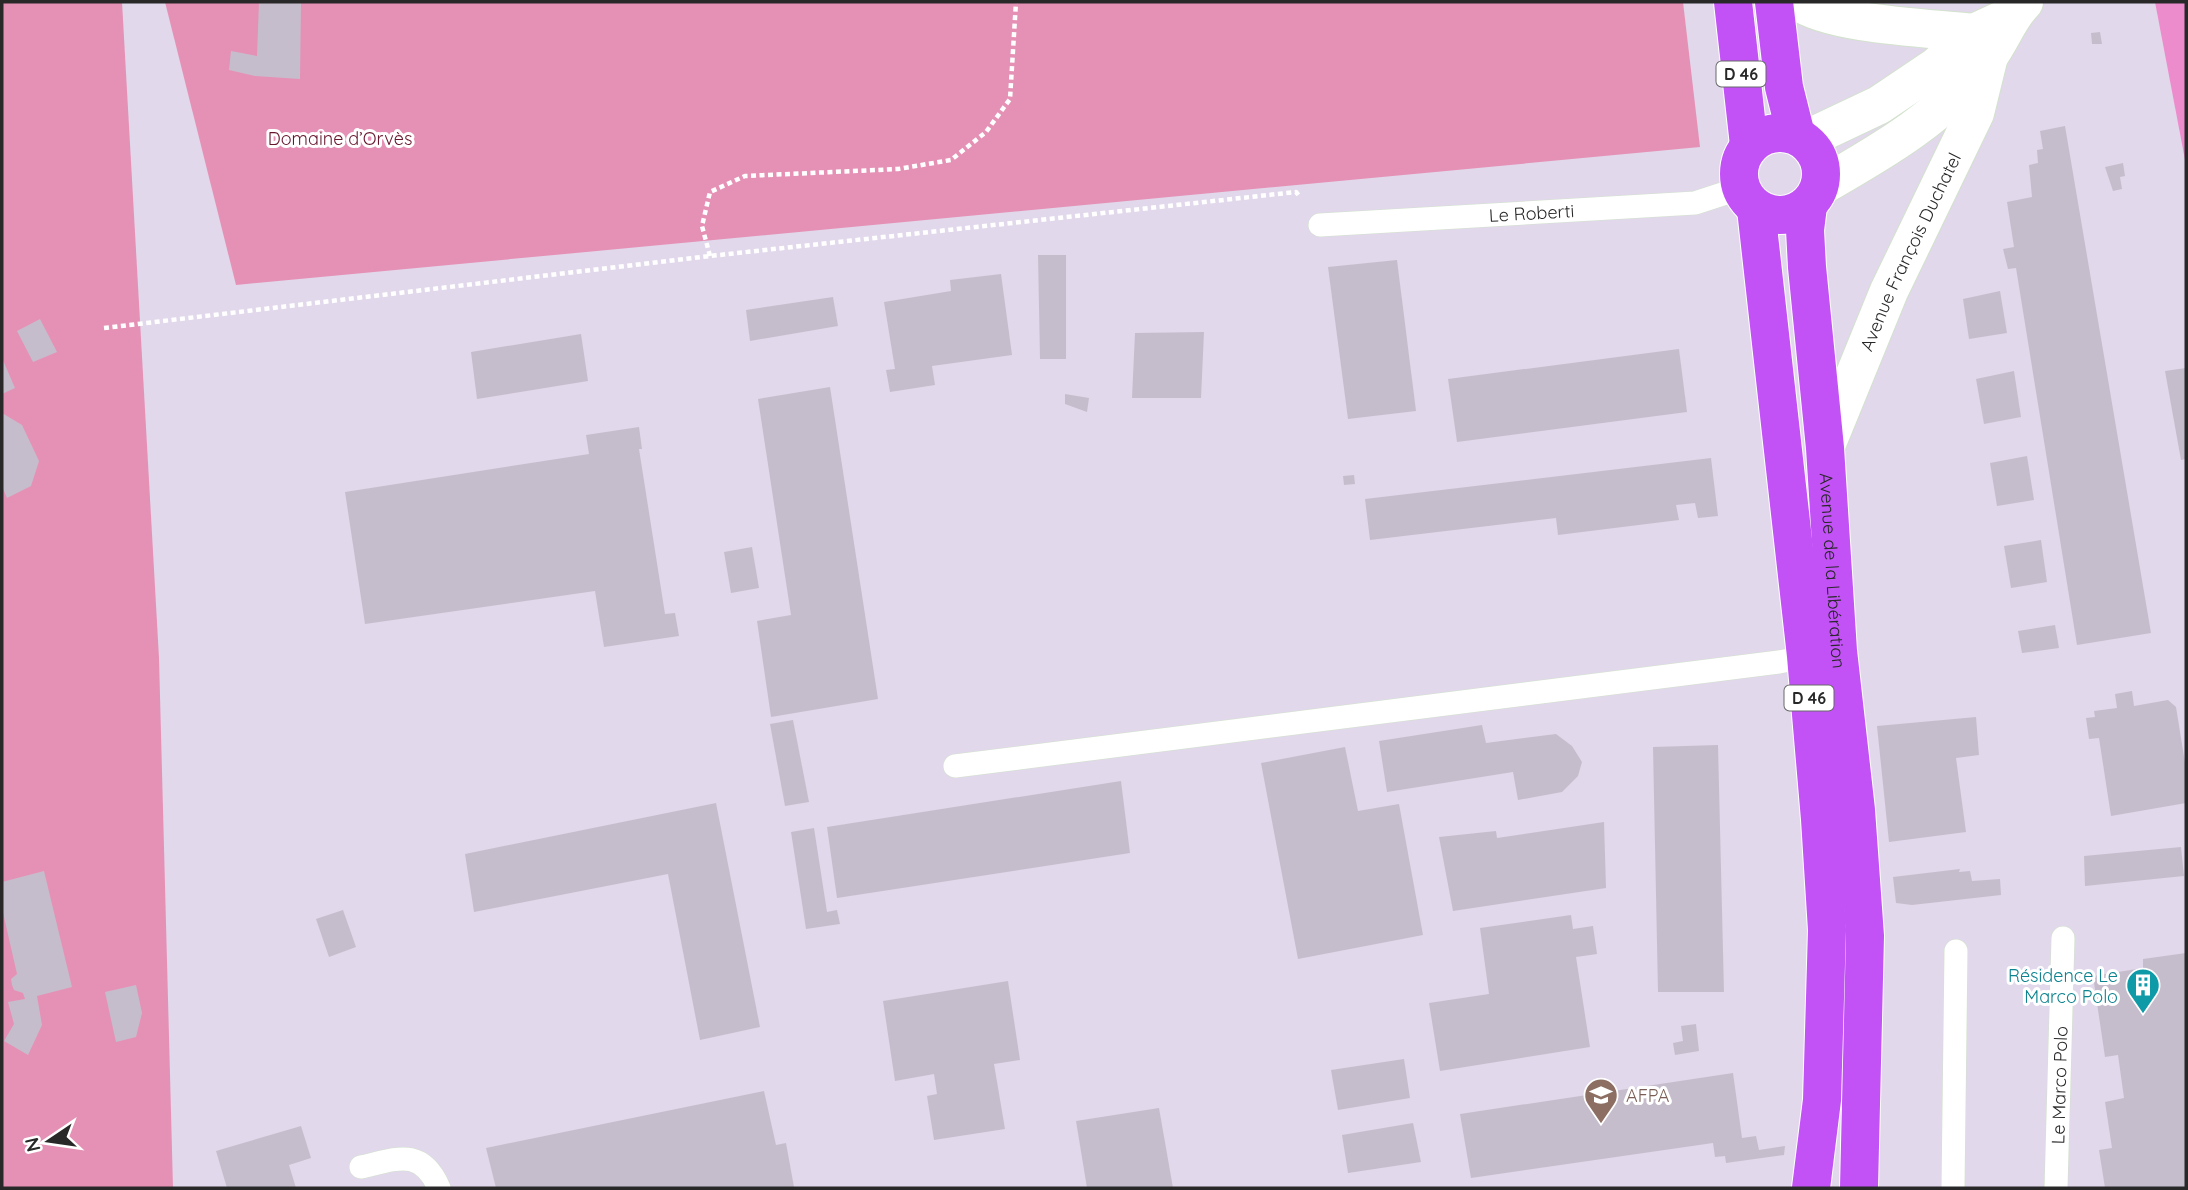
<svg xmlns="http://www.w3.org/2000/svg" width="2188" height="1190" font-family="Quicksand,sans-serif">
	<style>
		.green { fill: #e591b5 }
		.pitch { fill: #ed8ccc }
		.building { fill: #c6bdcc }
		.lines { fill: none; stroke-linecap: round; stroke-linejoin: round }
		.service-casing { stroke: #d3e2cd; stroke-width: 24 }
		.minor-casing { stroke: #d3e2cd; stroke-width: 40 }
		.primary-casing { stroke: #fff; stroke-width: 40 }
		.path { stroke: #fff; stroke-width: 4.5; stroke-dasharray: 5 3.5; stroke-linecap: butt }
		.service { stroke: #fff; stroke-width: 23 }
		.minor { stroke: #fff; stroke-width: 38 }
		.primary { stroke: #c252f6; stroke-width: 38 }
		.labels { text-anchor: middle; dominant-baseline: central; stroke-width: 6; stroke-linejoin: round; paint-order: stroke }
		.shield { fill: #fff; stroke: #686868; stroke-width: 2 }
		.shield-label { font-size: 16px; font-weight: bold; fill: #282828 }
		.park-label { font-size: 18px; fill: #66162d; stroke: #fff }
		.street-label { font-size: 18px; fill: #282828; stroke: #fff }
		.culture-label { font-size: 18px; fill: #0d838f; stroke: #fff; text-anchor: end }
		.education-label { font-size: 18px; fill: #785e54; stroke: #fff; text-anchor: start }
	</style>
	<rect width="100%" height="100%" fill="#e1d8eb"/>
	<g class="green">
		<polygon points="2,2 122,2 159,658 173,1188 2,1188"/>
		<polygon points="165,2 1683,2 1700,147 236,285"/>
	</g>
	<polygon class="pitch" points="2155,2 2186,2 2186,165"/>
	<g class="building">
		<polygon points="259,2 301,2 300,79 255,76 229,70 231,51 257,56"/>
		<polygon points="2100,32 2102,44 2092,44 2091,33"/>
		<polygon points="2065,126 2151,633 2077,645 2016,268 2008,269 2003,249 2014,247 2007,202 2032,197 2029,165 2038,163 2037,150 2043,149 2040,131"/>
		<polygon points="2123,163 2125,176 2120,177 2122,189 2113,191 2105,167"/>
		<polygon points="1038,255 1066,255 1066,359 1040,359"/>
		<polygon points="1397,260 1416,411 1348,419 1328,267"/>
		<polygon points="1001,274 1012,355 932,366 935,385 890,392 886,370 895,369 884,302 951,291 950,280"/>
		<polygon points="2000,291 2007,333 1969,339 1963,299"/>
		<polygon points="833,297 838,326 750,341 746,310"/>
		<polygon points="40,319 57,352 33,362 17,331"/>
		<polygon points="1204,332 1201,398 1132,398 1135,333"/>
		<polygon points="581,334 588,381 477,399 471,352"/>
		<polygon points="1679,349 1687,412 1457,442 1448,379"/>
		<polygon points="2,358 15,388 2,394"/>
		<polygon points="2186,368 2186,459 2181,460 2165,371"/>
		<polygon points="2014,371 2021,417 1984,424 1976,379"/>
		<polygon points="830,387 878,699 771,717 757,621 791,615 758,399"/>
		<polygon points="1065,394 1089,398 1087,412 1065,404"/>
		<polygon points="2,413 22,425 39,461 31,486 7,498 2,486"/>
		<polygon points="639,427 642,449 639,449 665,614 675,613 679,636 604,647 595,591 365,624 345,492 589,454 586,435"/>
		<polygon points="2027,456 2034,500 1997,506 1990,463"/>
		<polygon points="1711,458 1718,516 1698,518 1695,503 1676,505 1679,520 1558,535 1556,518 1370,540 1365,499"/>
		<polygon points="1354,475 1355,484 1344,485 1343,476"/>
		<polygon points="2041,540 2047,582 2011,588 2004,546"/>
		<polygon points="752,547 759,588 731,593 724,552"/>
		<polygon points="2055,625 2059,648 2022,653 2018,631"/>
		<polygon points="2132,691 2134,706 2168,700 2176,707 2186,769 2186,803 2111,816 2099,738 2089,739 2086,718 2095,717 2094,711 2117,708 2115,694"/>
		<polygon points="1976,717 1979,755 1956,758 1966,832 1889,842 1877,726"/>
		<polygon points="793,720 809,802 785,806 770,724"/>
		<polygon points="1482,725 1486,743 1556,734 1572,746 1582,762 1578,776 1562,792 1518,800 1513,772 1387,792 1379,741"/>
		<polygon points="1718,745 1724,992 1658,992 1653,747"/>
		<polygon points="1345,747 1358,811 1399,804 1423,935 1298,959 1261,763"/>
		<polygon points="1121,781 1130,853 837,898 827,827"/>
		<polygon points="716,803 760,1027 700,1040 668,874 474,912 465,854"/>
		<polygon points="1604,822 1606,888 1453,911 1439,837 1496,831 1497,838"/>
		<polygon points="814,828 827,912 837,910 840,924 806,929 791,832"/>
		<polygon points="2181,847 2184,876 2085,886 2084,856"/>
		<polygon points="1960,869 1959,872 1970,871 1972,881 2000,879 2001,895 1912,905 1896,903 1893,877"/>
		<polygon points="44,871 72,987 37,996 42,1025 28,1055 4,1041 14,1024 8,1002 25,999 23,993 14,990 12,985 11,979 17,974 2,908 2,882"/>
		<polygon points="343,910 356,947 329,957 316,919"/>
		<polygon points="1571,915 1573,929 1593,926 1597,954 1576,957 1590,1047 1440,1071 1429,1003 1489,994 1480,928"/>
		<polygon points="2186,953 2186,1188 2105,1188 2099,1150 2112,1148 2105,1102 2124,1098 2118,1055 2105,1057 2093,976 2143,968 2143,959"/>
		<polygon points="1008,981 1020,1060 994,1064 1005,1129 934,1140 927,1096 937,1094 934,1074 895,1081 883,1001"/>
		<polygon points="136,985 142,1013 136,1037 116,1042 105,992"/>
		<polygon points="1696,1024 1699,1051 1675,1055 1673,1043 1683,1041 1681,1026"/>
		<polygon points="1404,1059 1410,1098 1338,1110 1331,1070"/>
		<polygon points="1733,1073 1742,1138 1756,1136 1759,1150 1785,1146 1784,1155 1726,1163 1725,1156 1715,1157 1713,1143 1471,1178 1460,1114"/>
		<polygon points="764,1091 776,1145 786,1143 794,1187 496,1188 486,1148"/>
		<polygon points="1159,1108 1173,1188 1087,1188 1076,1121"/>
		<polygon points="1413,1123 1421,1162 1348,1173 1342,1135"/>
		<polygon points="301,1126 311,1158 289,1165 296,1188 227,1188 216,1151"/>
	</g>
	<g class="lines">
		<g class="service-casing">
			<g id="service">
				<path id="s1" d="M1320,225L1695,203L1741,188"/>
				<polyline points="955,766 1779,662 1816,655"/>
				<path d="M361,1167C397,1159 421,1147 439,1188"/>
				<polyline points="1953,1188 1956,951"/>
				<path id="s2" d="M2056,1188L2063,938"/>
			</g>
		</g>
		<g class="minor-casing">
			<g id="minor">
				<path d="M1799,2C1832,25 1931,28 1974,33"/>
				<polyline points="1805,140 1879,105 1937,66 1974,33 2013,15"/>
				<path d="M1820,187C1883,151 1946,115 1989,56C2002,38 2009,17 2024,2"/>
				<path id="s3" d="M1825,448L1889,291L1975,113L1989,56"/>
			</g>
		</g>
		<g class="primary-casing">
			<g id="primary">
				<polyline points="1733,2 1749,145"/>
				<polyline points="1774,2 1784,87 1796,135"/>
				<circle cx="1780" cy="174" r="41"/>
				<path id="s4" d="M1808,206L1805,230L1807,267L1825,448L1838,651L1856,810L1865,936L1859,1188"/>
				<polyline points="1756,209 1806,656 1820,819 1827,930 1822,1100 1811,1188"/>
			</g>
		</g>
		<g class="path">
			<polyline points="710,256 702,226 710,192 745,176 898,169 951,160 986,132 1010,99 1016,2"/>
			<polyline points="104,328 710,256 1296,192 1300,197"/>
		</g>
		<use href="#service" class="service"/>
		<use href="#minor" class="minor"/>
		<use href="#primary" class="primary"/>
	</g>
	<defs>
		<g id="building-pin" transform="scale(1.75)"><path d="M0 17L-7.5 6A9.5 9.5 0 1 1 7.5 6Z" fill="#0f9aa8" stroke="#fff"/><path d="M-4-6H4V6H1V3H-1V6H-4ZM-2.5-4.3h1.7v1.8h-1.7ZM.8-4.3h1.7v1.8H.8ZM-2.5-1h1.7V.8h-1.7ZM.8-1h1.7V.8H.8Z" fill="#fff"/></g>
		<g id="university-pin" transform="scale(1.75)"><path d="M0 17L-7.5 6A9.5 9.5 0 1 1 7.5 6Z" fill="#8d6e63" stroke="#fff"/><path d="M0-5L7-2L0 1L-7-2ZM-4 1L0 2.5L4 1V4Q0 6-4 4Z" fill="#fff"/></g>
	</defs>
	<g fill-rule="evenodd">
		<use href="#building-pin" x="2143" y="985"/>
		<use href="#university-pin" x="1601" y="1095"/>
	</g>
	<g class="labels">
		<g class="shield">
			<rect x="1716.5" y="61.5" width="49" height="25" rx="5"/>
			<rect x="1784.5" y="685.5" width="49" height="25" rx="5"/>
		</g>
		<g class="shield-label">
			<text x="1741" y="74">D 46</text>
			<text x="1809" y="698">D 46</text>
		</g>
		<g class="park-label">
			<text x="340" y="138">Domaine d’Orvès</text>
		</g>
		<g class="street-label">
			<text stroke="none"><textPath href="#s1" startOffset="212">Le Roberti</textPath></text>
			<text stroke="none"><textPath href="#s3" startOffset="214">Avenue François Duchatel</textPath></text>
			<text stroke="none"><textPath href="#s4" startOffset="366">Avenue de la Libération</textPath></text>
			<text stroke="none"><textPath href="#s2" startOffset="103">Le Marco Polo</textPath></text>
		</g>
		<g class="culture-label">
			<text x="2118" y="975">Résidence Le<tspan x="2118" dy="21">Marco Polo</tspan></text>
		</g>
		<g class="education-label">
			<text x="1626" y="1095">AFPA</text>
		</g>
	</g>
	<rect width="2188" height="1190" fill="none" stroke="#282828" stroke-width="7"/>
	<g transform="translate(49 1141) rotate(257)" stroke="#ffffff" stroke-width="5" paint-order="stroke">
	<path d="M0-5L12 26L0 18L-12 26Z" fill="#282828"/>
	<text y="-10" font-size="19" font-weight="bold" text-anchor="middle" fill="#282828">N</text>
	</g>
</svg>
